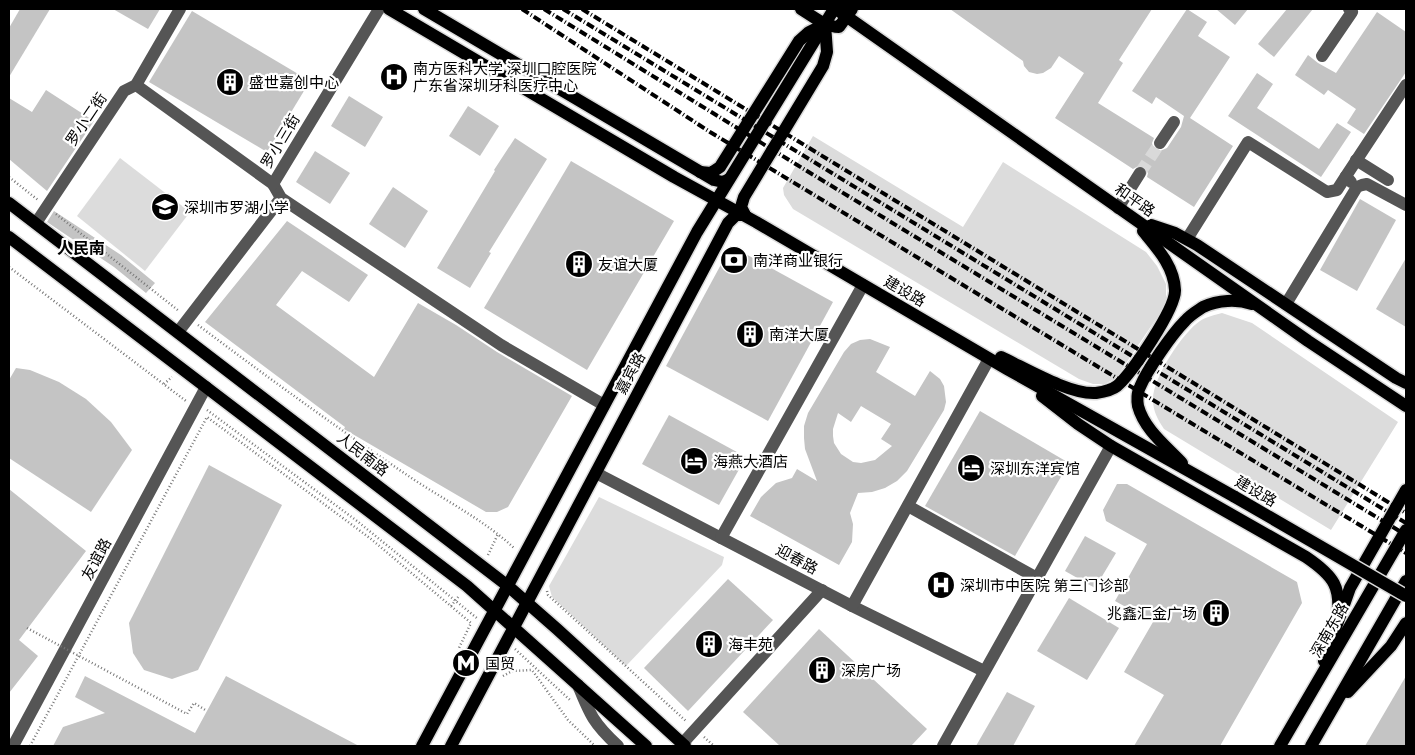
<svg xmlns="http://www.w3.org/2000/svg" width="1415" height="755" font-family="'IBM Plex Sans','Noto Sans SC',sans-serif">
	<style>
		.green { fill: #dcdcdc }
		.building { fill: #c4c4c4; fill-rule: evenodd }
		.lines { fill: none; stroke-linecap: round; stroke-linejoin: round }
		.minor-tunnel { stroke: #d9d9d9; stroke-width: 12; stroke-dasharray: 12 6; stroke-linecap: butt }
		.major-casing { stroke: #dbdbdb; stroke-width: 15 }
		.path { stroke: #777; stroke-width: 2.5; stroke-dasharray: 1 2.5; stroke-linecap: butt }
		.minor { stroke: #555; stroke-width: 12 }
		.major { stroke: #000; stroke-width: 12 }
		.rail { stroke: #000; stroke-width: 4; stroke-dasharray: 8 2.5 1 2.5; stroke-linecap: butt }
		.major-bridge-casing { stroke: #dbdbdb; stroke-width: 15; stroke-linecap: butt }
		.path-bridge { stroke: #777; stroke-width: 2.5; stroke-dasharray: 1 2.5; stroke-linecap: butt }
		.major-bridge { stroke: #000; stroke-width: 12 }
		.labels { text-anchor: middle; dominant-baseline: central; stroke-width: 4.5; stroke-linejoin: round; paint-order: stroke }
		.poi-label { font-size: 15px; fill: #000; stroke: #fff; text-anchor: start }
		.street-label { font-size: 15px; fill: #000; stroke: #fff }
		.neighbourhood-label { font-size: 16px; font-weight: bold; fill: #000; stroke: #fff }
	</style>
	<rect width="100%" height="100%" fill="#fff"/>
	<g class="green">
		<polygon points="813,136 963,227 1003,162 1146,252 1157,266 1166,284 1166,300 1158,316 1116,378 1105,384 1093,384 1079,379 793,209 784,195 783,188"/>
		<polygon points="120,158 190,212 145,271 77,216"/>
		<path d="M1222,313L1252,323L1398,422L1331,530L1164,429C1158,420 1153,411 1153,400C1152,379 1183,332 1200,321C1206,317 1215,315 1222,313Z"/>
		<polygon points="599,497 724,557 722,565 626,666 552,597 549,586"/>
	</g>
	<g class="building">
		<polygon points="20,9 50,9 9,77 9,28"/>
		<polygon points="113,9 160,9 148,29"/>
		<polygon points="950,9 1152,9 1119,60 1123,63 1098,103 1154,138 1152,143 1153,147 1160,151 1167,148 1181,127 1184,116 1156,97 1152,104 1132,91 1187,9 1207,22 1198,36 1230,57 1190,118 1233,146 1194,207 1147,177 1148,173 1145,166 1140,165 1133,169 1055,118 1084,73 1059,56 1051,68 1043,73 1037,74 1029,72 1024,66 1023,61"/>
		<polygon points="1216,9 1248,9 1235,25"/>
		<polygon points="1287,9 1313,9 1274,57 1258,44"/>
		<polygon points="192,11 310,81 267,152 149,82"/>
		<polygon points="1377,12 1406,32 1406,72 1364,134 1347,123 1356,109 1328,90 1324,95 1295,75 1308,55 1318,63 1336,73"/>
		<polygon points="1257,73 1273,84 1257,108 1319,149 1337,123 1351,132 1321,177 1228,116"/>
		<polygon points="46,90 94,121 47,191 9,159 9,98 32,112"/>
		<polygon points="349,96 383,117 365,147 331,126"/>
		<polygon points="468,106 499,126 480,156 449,136"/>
		<polygon points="515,138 547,159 489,252 491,253 470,288 437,268 495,171 494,170"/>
		<polygon points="315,151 350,173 330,204 296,182"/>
		<polygon points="571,161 674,221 587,370 484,308"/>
		<polygon points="393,187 428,211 405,248 369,224"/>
		<polygon points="1360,199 1396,220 1357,291 1320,270"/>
		<polygon points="54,211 121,255 155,283 146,293 114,267 47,222"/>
		<polygon points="287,221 368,275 349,302 302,271 276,305 374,377 418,303 456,325 497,352 572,396 508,507 497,512 486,512 344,429 345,427 205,322"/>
		<polygon points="731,246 833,302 768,421 666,366"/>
		<polygon points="1406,258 1406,327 1376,309"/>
		<path d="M870,339L890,347L876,372L915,396L930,371L940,379L944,386L946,402L944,410L907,471L897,481L885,488L872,492L858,493L850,513L853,524L852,542L839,565L750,516L761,497L776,483L792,478L797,469L817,481L805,449L804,438V426L808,413L844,352L851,344L860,340ZM861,406L891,424L881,439L892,446L875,460L861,463L853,462L841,454L834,443L833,436V429L838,413L851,422Z"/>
		<polygon points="16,368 30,370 59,382 86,399 111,422 132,450 91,512 9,458 9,380"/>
		<polygon points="980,411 1069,463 1015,556 925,506"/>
		<polygon points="669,415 746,457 719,505 642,464"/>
		<polygon points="209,465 282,505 198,670 172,679 144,670 133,653 129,623"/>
		<polygon points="1117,484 1127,484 1297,582 1302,603 1220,746 1134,746 1164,695 1124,672 1153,622 1115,601 1147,544 1106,521 1103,510"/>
		<polygon points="9,489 86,551 19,640 38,656 9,693"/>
		<polygon points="1085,536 1116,553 1095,588 1065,571"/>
		<polygon points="728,579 773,620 688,711 644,668"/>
		<polygon points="1069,598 1119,628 1087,680 1037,651"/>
		<polygon points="819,629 927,729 911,746 780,746 743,712"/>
		<polygon points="85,676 195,733 226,676 359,746 53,746 63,727 105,713 75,697"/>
		<polygon points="1406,676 1406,746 1365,746"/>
		<polygon points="1007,692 1035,706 1013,746 976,746"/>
	</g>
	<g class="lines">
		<polyline class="minor-tunnel" points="1140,173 1160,143"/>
		<g class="major-casing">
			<g id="major">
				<polyline points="389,9 674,177 756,222 1007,369 1235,497"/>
				<polyline points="424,9 714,180 723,182 729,179"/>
				<path d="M801,9C813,16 825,27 839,27L852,9"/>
				<polyline points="836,9 1308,341 1406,406"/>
				<polyline points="700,172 711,173 720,167 799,41 809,32 825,24"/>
				<polyline points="9,203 508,586 557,629 685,746"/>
				<polyline points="745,215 741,207 744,197 823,66 827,52 825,24"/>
				<polyline points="1151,225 1175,233 1197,245 1396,378 1406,383"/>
				<polyline points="9,237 467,586 646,746"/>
				<path d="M1001,357C1025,368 1070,395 1096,393C1103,392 1112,390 1117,386C1132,373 1176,308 1175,290C1174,266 1157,248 1143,231"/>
				<path d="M1042,396L1078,424L1111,446L1306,557C1334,576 1342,587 1337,621"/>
				<path d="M1182,463C1166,446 1144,429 1138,406C1137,401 1137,392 1140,387C1147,370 1172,334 1185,321C1190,315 1197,311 1203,307C1218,300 1237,299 1252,304"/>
				<polyline points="1324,661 1350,588 1406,490"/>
				<polyline points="1348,692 1391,646 1406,623"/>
				<polyline points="422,746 697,232 834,9"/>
				<polyline points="451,746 728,223 736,215 745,215"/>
				<polyline points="1280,746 1406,530"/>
				<polyline points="1311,746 1406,581"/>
			</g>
		</g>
		<g class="path">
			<polyline points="9,177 38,200"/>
			<polyline points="56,214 179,311"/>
			<polyline points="9,267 186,401"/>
			<path d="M198,325C267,377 336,427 407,475C442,499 483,519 514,548"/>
			<polyline points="164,384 172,377"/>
			<polyline points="207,410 357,521 478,619"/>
			<polyline points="488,555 498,534"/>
			<polyline points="547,591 548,595 687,722"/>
			<polyline points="451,606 459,596"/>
			<polyline points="515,649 570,700"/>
			<polyline points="503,676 512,671 532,670 568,720 595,746"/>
			<polyline points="704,737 714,746"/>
			<polyline points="30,746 207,417 371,539 471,623 458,650"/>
		</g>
		<g class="minor">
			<polyline points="1322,56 1352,12 1349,9"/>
			<polyline points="136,85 273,184 281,198 501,345 604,405"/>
			<polyline points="1160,143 1174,122"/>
			<polyline points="1356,160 1388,180"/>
			<polyline points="1351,182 1346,176 1406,85"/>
			<polyline points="273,184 379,9"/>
			<polyline points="1118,208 1140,173"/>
			<polyline points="36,223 124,91 136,85 180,9"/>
			<polyline points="1187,239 1248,142 1327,192 1337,190 1346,176"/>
			<polyline points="1286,304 1357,187 1362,185 1367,184 1406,205"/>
			<polyline points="178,332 281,198"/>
			<polyline points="596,473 852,606 984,671"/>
			<polyline points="908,506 1037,578"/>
			<polyline points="721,538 863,285"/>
			<polyline points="852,606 989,359"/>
			<path d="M578,685C590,715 594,724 618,746"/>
			<polyline points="682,744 822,590"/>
			<polyline points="13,746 206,387"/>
			<polyline points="943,746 1111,446"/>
		</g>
		<use href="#major" class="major"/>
		<g class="rail">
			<polyline points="522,9 710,132 1406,553"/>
			<polyline points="544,9 807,171 1406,535"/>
			<polyline points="563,9 1406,523"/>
			<polyline points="582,9 1406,513"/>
		</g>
		<g class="major-bridge-casing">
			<polyline id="major-bridge" points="1235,497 1406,596"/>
		</g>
		<polyline class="path-bridge" points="27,628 187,714 194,703 207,711"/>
		<use href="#major-bridge" class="major-bridge"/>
	</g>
	<defs>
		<g id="hospital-disc" transform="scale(1.4375)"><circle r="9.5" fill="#000" stroke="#fff"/><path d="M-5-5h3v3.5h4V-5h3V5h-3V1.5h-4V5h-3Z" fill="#fff"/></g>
		<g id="building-disc" transform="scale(1.4375)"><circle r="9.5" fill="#000" stroke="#fff"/><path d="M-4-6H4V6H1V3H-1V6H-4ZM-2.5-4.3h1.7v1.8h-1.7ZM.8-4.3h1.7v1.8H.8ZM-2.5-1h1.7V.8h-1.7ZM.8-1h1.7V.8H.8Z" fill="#fff"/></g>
		<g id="school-disc" transform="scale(1.4375)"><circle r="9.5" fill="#000" stroke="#fff"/><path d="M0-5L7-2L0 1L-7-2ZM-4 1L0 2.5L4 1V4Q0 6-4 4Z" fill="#fff"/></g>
		<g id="bank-disc" transform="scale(1.4375)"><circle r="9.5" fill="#000" stroke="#fff"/><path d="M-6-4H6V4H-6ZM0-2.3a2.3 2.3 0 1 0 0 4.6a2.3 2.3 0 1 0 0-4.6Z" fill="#fff"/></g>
		<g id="hotel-disc" transform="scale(1.4375)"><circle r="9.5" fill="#000" stroke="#fff"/><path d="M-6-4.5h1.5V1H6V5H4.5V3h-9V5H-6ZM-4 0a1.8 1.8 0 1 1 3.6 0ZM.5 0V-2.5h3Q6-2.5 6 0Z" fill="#fff"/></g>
		<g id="metro-disc" transform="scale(1.4375)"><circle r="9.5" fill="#000" stroke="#fff"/><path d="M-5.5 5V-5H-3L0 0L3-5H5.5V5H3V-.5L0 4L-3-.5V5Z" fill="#fff"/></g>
	</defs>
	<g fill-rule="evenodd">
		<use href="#hospital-disc" x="394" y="77"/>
		<use href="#building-disc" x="230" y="82"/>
		<use href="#school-disc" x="165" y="207"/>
		<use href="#bank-disc" x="734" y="260"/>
		<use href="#building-disc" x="579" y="264"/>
		<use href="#building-disc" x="750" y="334"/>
		<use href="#hotel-disc" x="694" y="461"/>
		<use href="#hotel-disc" x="971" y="468"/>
		<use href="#hospital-disc" x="941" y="585"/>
		<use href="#building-disc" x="1216" y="613"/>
		<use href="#building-disc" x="709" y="644"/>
		<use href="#metro-disc" x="466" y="663"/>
		<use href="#building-disc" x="822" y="670"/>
	</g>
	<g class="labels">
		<g class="poi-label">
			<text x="413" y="68">南方医科大学 深圳口腔医院<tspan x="413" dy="17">广东省深圳牙科医疗中心</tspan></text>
			<text x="249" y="82">盛世嘉创中心</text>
			<text x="184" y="207">深圳市罗湖小学</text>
			<text x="753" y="260">南洋商业银行</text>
			<text x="598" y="264">友谊大厦</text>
			<text x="769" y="334">南洋大厦</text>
			<text x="713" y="461">海燕大酒店</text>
			<text x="990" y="468">深圳东洋宾馆</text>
			<text x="960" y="585">深圳市中医院 第三门诊部</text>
			<text x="1197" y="613" text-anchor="end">兆鑫汇金广场</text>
			<text x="728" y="644">海丰苑</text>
			<text x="485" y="663">国贸</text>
			<text x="841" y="670">深房广场</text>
		</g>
		<g class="street-label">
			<text transform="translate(86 119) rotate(-56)">罗小二街</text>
			<text transform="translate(280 141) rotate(-59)">罗小三街</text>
			<text transform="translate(1135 200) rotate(35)">和平路</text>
			<text transform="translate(905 291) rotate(30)">建设路</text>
			<text transform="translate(630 373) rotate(-62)">嘉宾路</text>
			<text transform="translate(363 454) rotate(38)">人民南路</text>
			<text transform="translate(1256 491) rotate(30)">建设路</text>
			<text transform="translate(96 559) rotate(-62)">友谊路</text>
			<text transform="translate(797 559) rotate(28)">迎春路</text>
			<text transform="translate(1329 630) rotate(-60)">深南东路</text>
		</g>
		<g class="neighbourhood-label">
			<text x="81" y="248">人民南</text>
		</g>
	</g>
	<rect width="1415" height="755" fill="none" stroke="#000000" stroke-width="20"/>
</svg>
